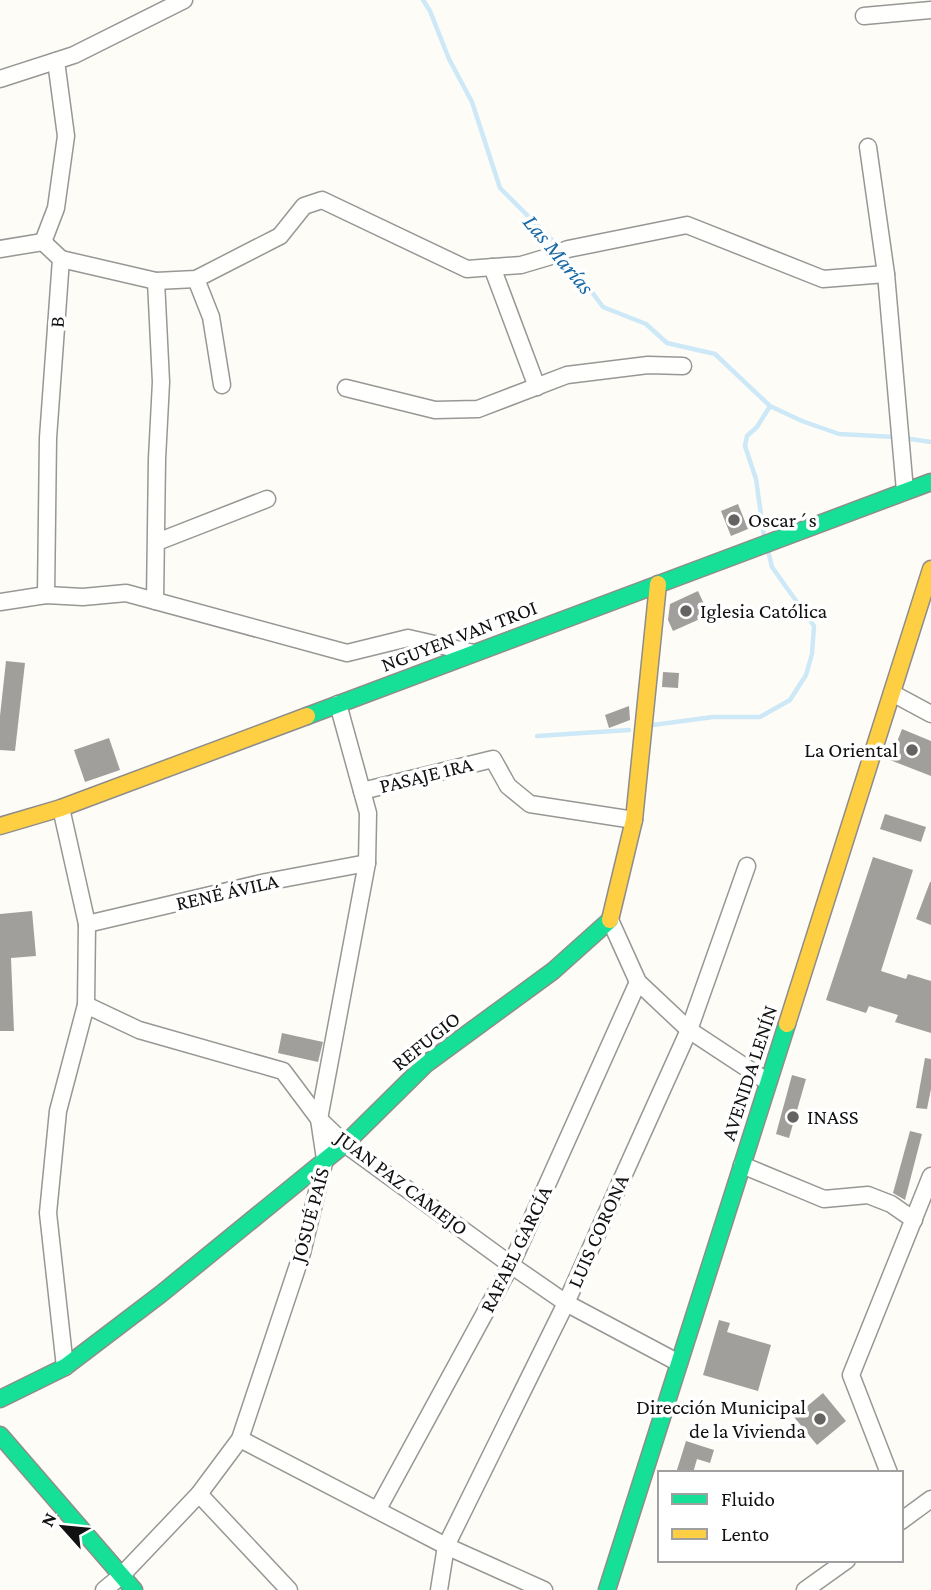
<svg xmlns="http://www.w3.org/2000/svg" width="931" height="1590" font-family="'Crimson Pro',serif">
	<style>
		.lines { fill: none; stroke-linecap: round; stroke-linejoin: round }
		.stream { stroke: #cde8f7; stroke-width: 4.5 }
		.building { fill: #a19f9c }
		.street-casing { stroke: #979795; stroke-width: 19 }
		.fast-casing { stroke: #8e8d8b; stroke-width: 19 }
		.slow-casing { stroke: #8e8d8b; stroke-width: 19 }
		.street { stroke: #fffffe; stroke-width: 16 }
		.fast { stroke: #16e098; stroke-width: 16 }
		.slow { stroke: #ffcf43; stroke-width: 16 }
		.poi-dot { fill: #646362; stroke: #fff; stroke-width: 2.5 }
		.labels { text-anchor: middle; dominant-baseline: central; stroke-width: 7; stroke-linejoin: round; paint-order: stroke }
		.street-label { font-size: 21px; fill: #111; stroke: #fff }
		.poi-label { font-size: 21px; fill: #111; stroke: #fff; text-anchor: start }
		.water-label { font-size: 23px; font-style: italic; fill: #1768a6; stroke: #fff }
	</style>
	<rect width="100%" height="100%" fill="#fdfcf7"/>
	<g class="lines">
		<g class="stream">
			<polyline points="423,0 430,11 449,59 472,102 500,188 557,245 603,307 646,324 667,343 715,354 770,406 757,427 747,436 745,446 756,479 764,536"/>
			<polyline points="770,406 802,421 839,434 895,437"/>
			<polyline points="904,438 931,442"/>
			<polyline points="653,725 713,717 760,717 790,700 806,675 812,654 814,626 772,567 768,551"/>
			<polyline points="537,736 629,730"/>
		</g>
	</g>
	<g class="building">
		<polygon points="738,504 748,529 731,536 721,511"/>
		<polygon points="698,591 709,615 673,631 668,620 670,604"/>
		<polygon points="6,661 25,663 15,751 0,750 0,716"/>
		<polygon points="663,672 679,673 678,688 662,687"/>
		<polygon points="629,706 630,720 609,728 605,715"/>
		<polygon points="902,729 931,741 931,776 890,760"/>
		<polygon points="109,738 120,770 85,782 74,750"/>
		<polygon points="885,814 926,827 921,842 880,829"/>
		<polygon points="873,857 913,870 881,971 906,979 908,974 931,981 931,1033 895,1022 898,1015 869,1006 866,1013 826,1000"/>
		<polygon points="930,882 931,882 931,925 916,919"/>
		<polygon points="32,911 36,956 11,958 14,1031 0,1031 0,914"/>
		<polygon points="282,1033 323,1042 318,1062 278,1053"/>
		<polygon points="925,1058 931,1059 931,1089 927,1109 916,1108"/>
		<polygon points="792,1075 806,1079 789,1138 776,1134"/>
		<polygon points="910,1131 922,1134 905,1200 893,1193"/>
		<polygon points="719,1320 730,1323 727,1332 771,1345 758,1391 703,1375"/>
		<polygon points="823,1393 846,1421 817,1445 794,1417"/>
		<polygon points="686,1441 714,1450 710,1463 697,1459 693,1473 676,1473"/>
	</g>
	<g class="lines">
		<g class="street-casing">
			<g id="street">
				<polyline points="864,16 931,10"/>
				<polyline points="0,79 74,55 184,0"/>
				<polyline points="868,147 886,274 905,491"/>
				<polyline points="43,242 61,259 48,438 46,595"/>
				<polyline points="43,242 56,208 66,136 56,61"/>
				<polyline points="0,249 43,242"/>
				<polyline points="61,259 156,281 196,279 280,236 304,206 322,200 467,269 521,265 548,257 568,249 687,225 823,279 886,274"/>
				<polyline points="492,267 537,387"/>
				<polyline points="196,279 211,317 222,385"/>
				<polyline points="346,388 435,410 478,409 567,375 648,365 683,366"/>
				<polyline points="157,542 267,499"/>
				<polyline points="155,601 157,459 161,382 156,281"/>
				<polyline points="0,602 46,595 83,597 126,593 347,653 408,638 474,653"/>
				<polyline points="892,693 931,714"/>
				<polyline points="362,791 493,759 508,786 530,804 634,820"/>
				<polyline points="61,808 87,924 86,1005 58,1111 48,1213 65,1367"/>
				<polyline points="610,920 638,982 689,1030 768,1082"/>
				<polyline points="87,924 266,882 367,863"/>
				<polyline points="86,1005 139,1030 283,1071 319,1119 345,1144 511,1265 566,1303 679,1363"/>
				<polyline points="742,1165 824,1199 868,1195 891,1204 914,1220"/>
				<polyline points="240,1439 446,1546 544,1590"/>
				<polyline points="889,1473 851,1375 931,1176"/>
				<polyline points="199,1494 289,1590"/>
				<polyline points="378,1509 511,1265 638,982"/>
				<polyline points="901,1521 931,1499"/>
				<polyline points="104,1590 121,1576 199,1494 240,1439 302,1253 325,1159 319,1119 367,863 368,813 338,704"/>
				<polyline points="439,1590 446,1546 566,1303 689,1030 747,866"/>
				<polyline points="805,1590 847,1560"/>
			</g>
		</g>
		<g class="fast-casing">
			<g id="fast">
				<polyline points="307,716 931,482"/>
				<polyline points="0,1399 65,1367 161,1294 345,1144 426,1064 553,971 610,920"/>
				<polyline points="0,1435 134,1590"/>
				<polyline points="607,1590 787,1024"/>
			</g>
		</g>
		<g class="slow-casing">
			<g id="slow">
				<polyline points="0,826 61,808 307,716"/>
				<polyline points="610,920 634,820 658,584"/>
				<polyline points="787,1024 931,569"/>
			</g>
		</g>
		<use href="#street" class="street"/>
		<use href="#fast" class="fast"/>
		<use href="#slow" class="slow"/>
	</g>
	<g class="poi-dot">
		<circle cx="734" cy="520" r="7"/>
		<circle cx="686" cy="611" r="7"/>
		<circle cx="912" cy="750" r="7"/>
		<circle cx="793" cy="1117" r="7"/>
		<circle cx="820" cy="1419" r="7"/>
	</g>
	<g class="labels">
		<g class="street-label">
			<text transform="translate(57 322) rotate(-86)">B</text>
			<text transform="translate(459 636) rotate(-21)">NGUYEN VAN TROI</text>
			<text transform="translate(426 775) rotate(-14)">PASAJE 1RA</text>
			<text transform="translate(227 892) rotate(-13)">RENÉ ÁVILA</text>
			<text transform="translate(426 1041) rotate(-39)">REFUGIO</text>
			<text transform="translate(749 1073) rotate(-72)">AVENIDA LENÍN</text>
			<text transform="translate(402 1183) rotate(37)">JUAN PAZ CAMEJO</text>
			<text transform="translate(310 1215) rotate(-75)">JOSUÉ PAÍS</text>
			<text transform="translate(598 1231) rotate(-66)">LUIS CORONA</text>
			<text transform="translate(516 1249) rotate(-64)">RAFAEL GARCÍA</text>
		</g>
		<g class="poi-label">
			<text x="748" y="520">Oscar´s</text>
			<text x="700" y="611">Iglesia Católica</text>
			<text x="898" y="750" text-anchor="end">La Oriental</text>
			<text x="807" y="1117">INASS</text>
			<text x="806" y="1407" text-anchor="end">Dirección Municipal<tspan x="806" dy="24">de la Vivienda</tspan></text>
		</g>
		<g class="water-label">
			<text transform="translate(559 254) rotate(50)">Las Marías</text>
		</g>
	</g>
	<rect x="658" y="1471" width="245" height="91" fill="#ffffff" stroke="#a0a0a0" stroke-width="2"/>
	<rect x="672" y="1494" width="35" height="10" fill="#16e098" stroke="#a0a0a0" stroke-width="2"/>
	<text x="721" y="1506" font-size="21" fill="#111111">Fluido</text>
	<rect x="672" y="1529" width="35" height="10" fill="#ffcf43" stroke="#a0a0a0" stroke-width="2"/>
	<text x="721" y="1541" font-size="21" fill="#111111">Lento</text>
	<g transform="translate(63 1527) rotate(297)" stroke="#ffffff" stroke-width="5" paint-order="stroke">
	<path d="M0-5L12 26L0 18L-12 26Z" fill="#111111"/>
	<text y="-10" font-size="19" font-weight="bold" text-anchor="middle" fill="#111111">N</text>
	</g>
</svg>
